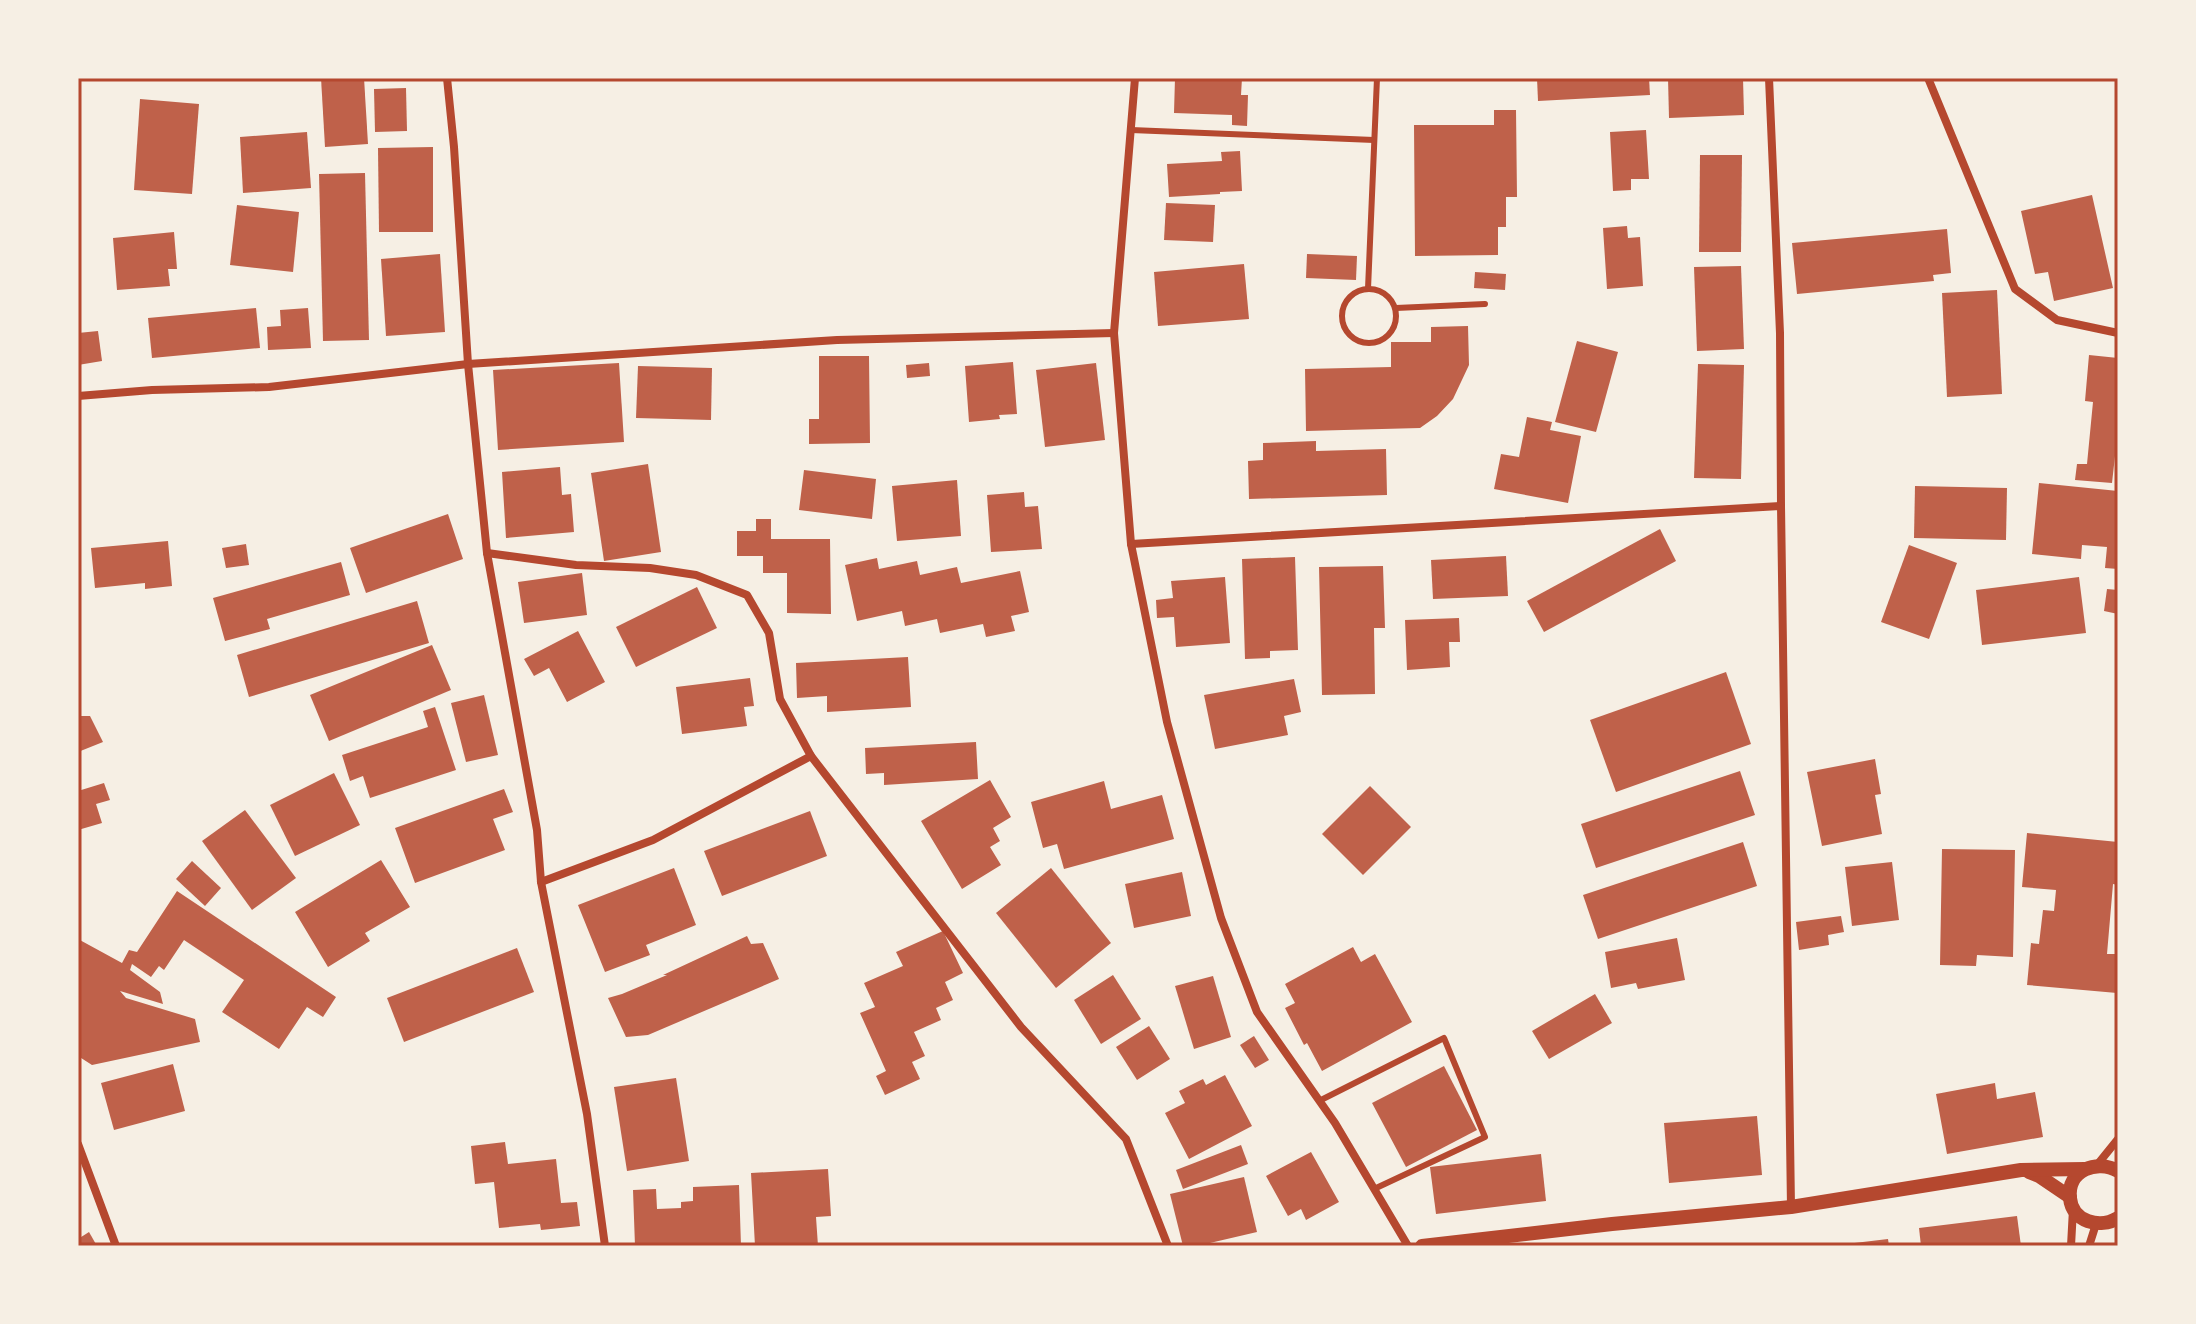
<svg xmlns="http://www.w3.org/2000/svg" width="2196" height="1324" font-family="'Asap Condensed',sans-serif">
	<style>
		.building { fill: #bf614a }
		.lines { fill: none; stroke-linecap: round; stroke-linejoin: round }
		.service { stroke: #b5482f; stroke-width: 6 }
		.minor { stroke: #b5482f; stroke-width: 8 }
		.tertiary { stroke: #b5482f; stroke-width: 14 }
		.neatline { fill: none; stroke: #b5482f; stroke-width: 3 }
	</style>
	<rect width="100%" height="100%" fill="#f6efe4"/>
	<g class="building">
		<polygon points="321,78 364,78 368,144 325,147"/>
		<polygon points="1175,78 1242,78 1241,95 1248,95 1247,126 1232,125 1232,115 1174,113"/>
		<polygon points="1537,78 1649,78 1650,95 1538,101"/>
		<polygon points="1668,78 1743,78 1744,115 1669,118"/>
		<polygon points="406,88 407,131 375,132 374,89"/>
		<polygon points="140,99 199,104 192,194 134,190"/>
		<polygon points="1494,110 1516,110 1517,197 1506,197 1506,227 1498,227 1498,255 1415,256 1414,125 1494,125"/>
		<polygon points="1646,130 1649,179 1631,179 1631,190 1613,191 1610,132"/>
		<polygon points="307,132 311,188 243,193 240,137"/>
		<polygon points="433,147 433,232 379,232 378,148"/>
		<polygon points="1240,151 1242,191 1220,192 1220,194 1169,197 1167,164 1222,161 1221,152"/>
		<polygon points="1700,155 1742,155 1741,252 1699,252"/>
		<polygon points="365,173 369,340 323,341 319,174"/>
		<polygon points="2092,195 2113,288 2054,301 2048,272 2035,274 2021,211"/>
		<polygon points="1166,203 1215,205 1213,242 1164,240"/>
		<polygon points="237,205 299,212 293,272 230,265"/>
		<polygon points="1627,226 1628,238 1640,237 1643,286 1607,289 1603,228"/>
		<polygon points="1947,229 1951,273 1933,275 1934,281 1797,294 1792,243"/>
		<polygon points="174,232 177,269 168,269 170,286 117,290 113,238"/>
		<polygon points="440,254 445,332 386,336 381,259"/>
		<polygon points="1307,254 1357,256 1356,280 1306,278"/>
		<polygon points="1244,264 1249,319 1158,326 1154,272"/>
		<polygon points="1741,266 1744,349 1697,351 1694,267"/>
		<polygon points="1475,272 1506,274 1505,290 1474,288"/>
		<polygon points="1997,290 2002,394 1947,397 1942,293"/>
		<polygon points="256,308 260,348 152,358 148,318"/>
		<polygon points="308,308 311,348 268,350 267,327 281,326 280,310"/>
		<polygon points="1468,326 1469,365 1453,399 1437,416 1420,428 1306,431 1305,369 1391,367 1391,342 1431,342 1431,327"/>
		<polygon points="98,331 102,361 78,365 78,333"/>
		<polygon points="1577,341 1618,352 1596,432 1555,422"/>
		<polygon points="2089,355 2118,358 2118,457 2115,456 2112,483 2075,480 2077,464 2087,464 2093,402 2085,401"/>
		<polygon points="819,356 869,356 870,443 809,444 809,419 819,419"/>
		<polygon points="1013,362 1017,414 999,415 1000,419 969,422 965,366"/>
		<polygon points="619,363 624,442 498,450 493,370"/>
		<polygon points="929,363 930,376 907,378 906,365"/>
		<polygon points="1096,363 1105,440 1045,447 1036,370"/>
		<polygon points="1698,364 1744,365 1741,479 1694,478"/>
		<polygon points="638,366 712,368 711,420 636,418"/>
		<polygon points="1527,417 1552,422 1550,430 1581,436 1568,503 1494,489 1501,454 1519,457"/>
		<polygon points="1316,441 1316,451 1386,449 1387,495 1249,499 1248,461 1263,460 1263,443"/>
		<polygon points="648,464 661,552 604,561 591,473"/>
		<polygon points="560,467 562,495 571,494 574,532 506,538 502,472"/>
		<polygon points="804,470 876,479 872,519 799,510"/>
		<polygon points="957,480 961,536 897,541 892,486"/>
		<polygon points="2039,483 2118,491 2118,569 2105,568 2107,547 2082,545 2081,559 2032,554"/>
		<polygon points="1915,486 2007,488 2006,540 1914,538"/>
		<polygon points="1024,492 1025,507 1038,506 1042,549 991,552 987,495"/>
		<polygon points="448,514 463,559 366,593 350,548"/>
		<polygon points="756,519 771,519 771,539 830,539 831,614 787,613 787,573 763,573 763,556 737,556 737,531 756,531"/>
		<polygon points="1660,529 1676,561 1544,632 1527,601"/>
		<polygon points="168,541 172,586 145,589 145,583 95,588 91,548"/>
		<polygon points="246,544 249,565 226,568 222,548"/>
		<polygon points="1909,545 1957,563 1929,639 1881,622"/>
		<polygon points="1506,556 1508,596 1433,599 1431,560"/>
		<polygon points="1295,557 1298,650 1270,651 1270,658 1245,659 1242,559"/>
		<polygon points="877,558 879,569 917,561 920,575 957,567 961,583 1020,571 1029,612 1011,616 1015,631 986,637 983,624 940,633 937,619 905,626 902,611 857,621 845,565"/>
		<polygon points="341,562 350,595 267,619 270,629 225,641 213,598"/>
		<polygon points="1383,566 1385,628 1374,628 1375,694 1322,695 1319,567"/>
		<polygon points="582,573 587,615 524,623 518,582"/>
		<polygon points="1225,577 1230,643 1176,647 1174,617 1157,618 1156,600 1173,598 1171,581"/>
		<polygon points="2079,577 2086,633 1982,645 1976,590"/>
		<polygon points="697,587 717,628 636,667 616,627"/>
		<polygon points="2107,589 2118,590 2118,614 2104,611"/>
		<polygon points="417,601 429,643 249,697 237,655"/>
		<polygon points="1459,618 1460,642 1449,642 1450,667 1407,670 1405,620"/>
		<polygon points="578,631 605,682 567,702 549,668 534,676 524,659"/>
		<polygon points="432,645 451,690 329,741 310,695"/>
		<polygon points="908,657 911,707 827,712 827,696 797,698 796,663"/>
		<polygon points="1726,672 1751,744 1616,792 1590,720"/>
		<polygon points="750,678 754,706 744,707 747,726 682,734 676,687"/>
		<polygon points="1294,679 1301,712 1284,716 1288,735 1215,749 1204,695"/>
		<polygon points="484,695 498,755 466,762 451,703"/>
		<polygon points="435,707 456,770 370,798 363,776 350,781 342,755 428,727 423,711"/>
		<polygon points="78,716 90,716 103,742 78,752"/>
		<polygon points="976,742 978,779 884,785 884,773 866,774 865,748"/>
		<polygon points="1875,759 1881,794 1875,795 1882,834 1822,846 1807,772"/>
		<polygon points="1740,771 1755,815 1596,868 1581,824"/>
		<polygon points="334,773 360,825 295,856 270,805"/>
		<polygon points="990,780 1011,817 993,828 1000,841 990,847 1001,865 962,889 921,821"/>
		<polygon points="1104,781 1111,809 1162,795 1174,839 1064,869 1057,844 1043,848 1031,802"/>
		<polygon points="104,783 110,800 96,804 102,823 78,830 78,791"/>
		<polygon points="1370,786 1411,827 1363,875 1322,834"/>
		<polygon points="504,789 513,812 493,819 505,850 415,883 395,828"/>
		<polygon points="245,810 296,878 252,910 202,841"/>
		<polygon points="810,811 827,856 722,896 704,851"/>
		<polygon points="2027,833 2118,842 2118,885 2113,884 2107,954 2118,954 2117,993 2027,985 2031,943 2039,944 2043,910 2054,911 2056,890 2022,887"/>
		<polygon points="1743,842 1757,886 1598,939 1583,895"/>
		<polygon points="1942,849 2015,850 2013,957 1977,955 1976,966 1940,965"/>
		<polygon points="381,860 410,907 365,933 370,941 328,967 295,912"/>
		<polygon points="192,861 221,888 205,906 176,879"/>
		<polygon points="1892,862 1899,920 1852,926 1845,867"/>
		<polygon points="674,868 696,925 646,945 650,955 605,972 578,905"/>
		<polygon points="1051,868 1111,943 1056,988 996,913"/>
		<polygon points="1182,872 1191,916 1134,928 1125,884"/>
		<polygon points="177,891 336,997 323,1017 307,1007 279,1049 222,1012 244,980 184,940 164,970 159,966 151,977 132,964 130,970 160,992 163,1004 120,991 126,998 195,1019 200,1042 92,1065 78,1056 78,939 122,963 129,950 137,952"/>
		<polygon points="1841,916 1844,932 1828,935 1829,945 1799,950 1796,922"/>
		<polygon points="943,931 963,973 945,982 953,1000 936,1008 941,1020 914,1032 925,1056 912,1062 920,1079 885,1095 876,1076 886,1071 860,1013 875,1007 864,983 903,966 896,952"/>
		<polygon points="747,936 751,944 763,943 779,979 648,1035 626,1037 608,998 622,994 667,975 663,975"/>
		<polygon points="1677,938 1685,980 1638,989 1636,983 1611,988 1605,952"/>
		<polygon points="1353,947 1361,962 1375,954 1412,1022 1322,1071 1307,1043 1304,1045 1285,1008 1295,1003 1285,984"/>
		<polygon points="517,948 534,992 404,1042 387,998"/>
		<polygon points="1113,975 1141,1019 1101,1044 1074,1000"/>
		<polygon points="1213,976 1231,1037 1194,1049 1175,986"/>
		<polygon points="1595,994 1612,1023 1549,1059 1532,1031"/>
		<polygon points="1149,1026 1170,1059 1137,1080 1116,1047"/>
		<polygon points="1254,1036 1269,1060 1255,1068 1240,1045"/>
		<polygon points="173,1064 185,1111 114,1130 101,1083"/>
		<polygon points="1444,1066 1477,1130 1406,1167 1372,1103"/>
		<polygon points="1225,1075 1252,1126 1189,1159 1165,1113 1185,1103 1179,1091 1203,1079 1206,1085"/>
		<polygon points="676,1078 689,1161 627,1171 614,1087"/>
		<polygon points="1995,1083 1997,1099 2035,1092 2043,1137 1947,1154 1936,1094"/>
		<polygon points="1757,1116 1762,1175 1669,1183 1664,1123"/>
		<polygon points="505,1142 508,1164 556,1159 561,1203 577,1202 580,1226 541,1230 540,1224 499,1228 494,1182 475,1184 471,1146"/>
		<polygon points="1241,1145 1248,1164 1183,1189 1176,1170"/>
		<polygon points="1311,1152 1339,1202 1306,1220 1301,1209 1288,1216 1266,1176"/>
		<polygon points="1541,1154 1546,1201 1436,1214 1430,1167"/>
		<polygon points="828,1169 831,1216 816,1217 818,1246 755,1246 751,1173"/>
		<polygon points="1244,1177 1257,1232 1197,1246 1183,1246 1170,1194"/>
		<polygon points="739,1185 741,1246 635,1246 633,1190 656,1189 657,1209 681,1208 681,1202 693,1201 693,1187"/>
		<polygon points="2017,1216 2021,1246 1921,1246 1919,1228"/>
		<polygon points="89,1232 97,1246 78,1246 78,1239"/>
		<polygon points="1888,1239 1889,1246 1846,1246 1846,1244"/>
	</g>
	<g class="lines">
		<g class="service">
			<polyline points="1131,130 1374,140"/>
			<circle cx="1369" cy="316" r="27"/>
			<polyline points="1368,289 1377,78"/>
			<polyline points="1396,308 1485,304"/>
			<polyline points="1319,1101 1444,1038 1485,1137 1374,1189"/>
		</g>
		<g class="minor">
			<polyline points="447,78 454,147 468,364 487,553 537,830 541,882 587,1114 605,1246"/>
			<polyline points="1135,78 1114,333 1131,544 1167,722 1221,918 1257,1012 1335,1123 1408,1246"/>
			<polyline points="1769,78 1780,333 1781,506"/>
			<polyline points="1928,78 2015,289 2057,320 2118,333"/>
			<polyline points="78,396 152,390 269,387 468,364 837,340 1114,333"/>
			<polyline points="1131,544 1781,506 1791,1207"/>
			<polyline points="487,553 576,565 650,568 696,575 747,595 769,633 780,699 811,756 1021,1027 1126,1139 1168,1246"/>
			<polyline points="541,882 653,840 811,756"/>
			<polyline points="78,1144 116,1246"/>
			<polyline points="2097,1165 2118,1139"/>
			<polyline points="2071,1246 2073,1209"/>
			<polyline points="2089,1246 2096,1224"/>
		</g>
		<g class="tertiary">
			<path d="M2118,1171C2097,1159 2067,1170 2070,1198C2072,1222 2100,1229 2118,1218"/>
			<polyline points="2029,1172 2039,1176 2070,1197"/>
			<polyline points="1422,1246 1612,1224 1791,1207 2021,1170 2085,1169"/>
		</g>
	</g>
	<rect width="2196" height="1324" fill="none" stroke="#f6efe4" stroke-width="160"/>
	<rect x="80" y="80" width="2036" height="1164" class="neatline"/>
</svg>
